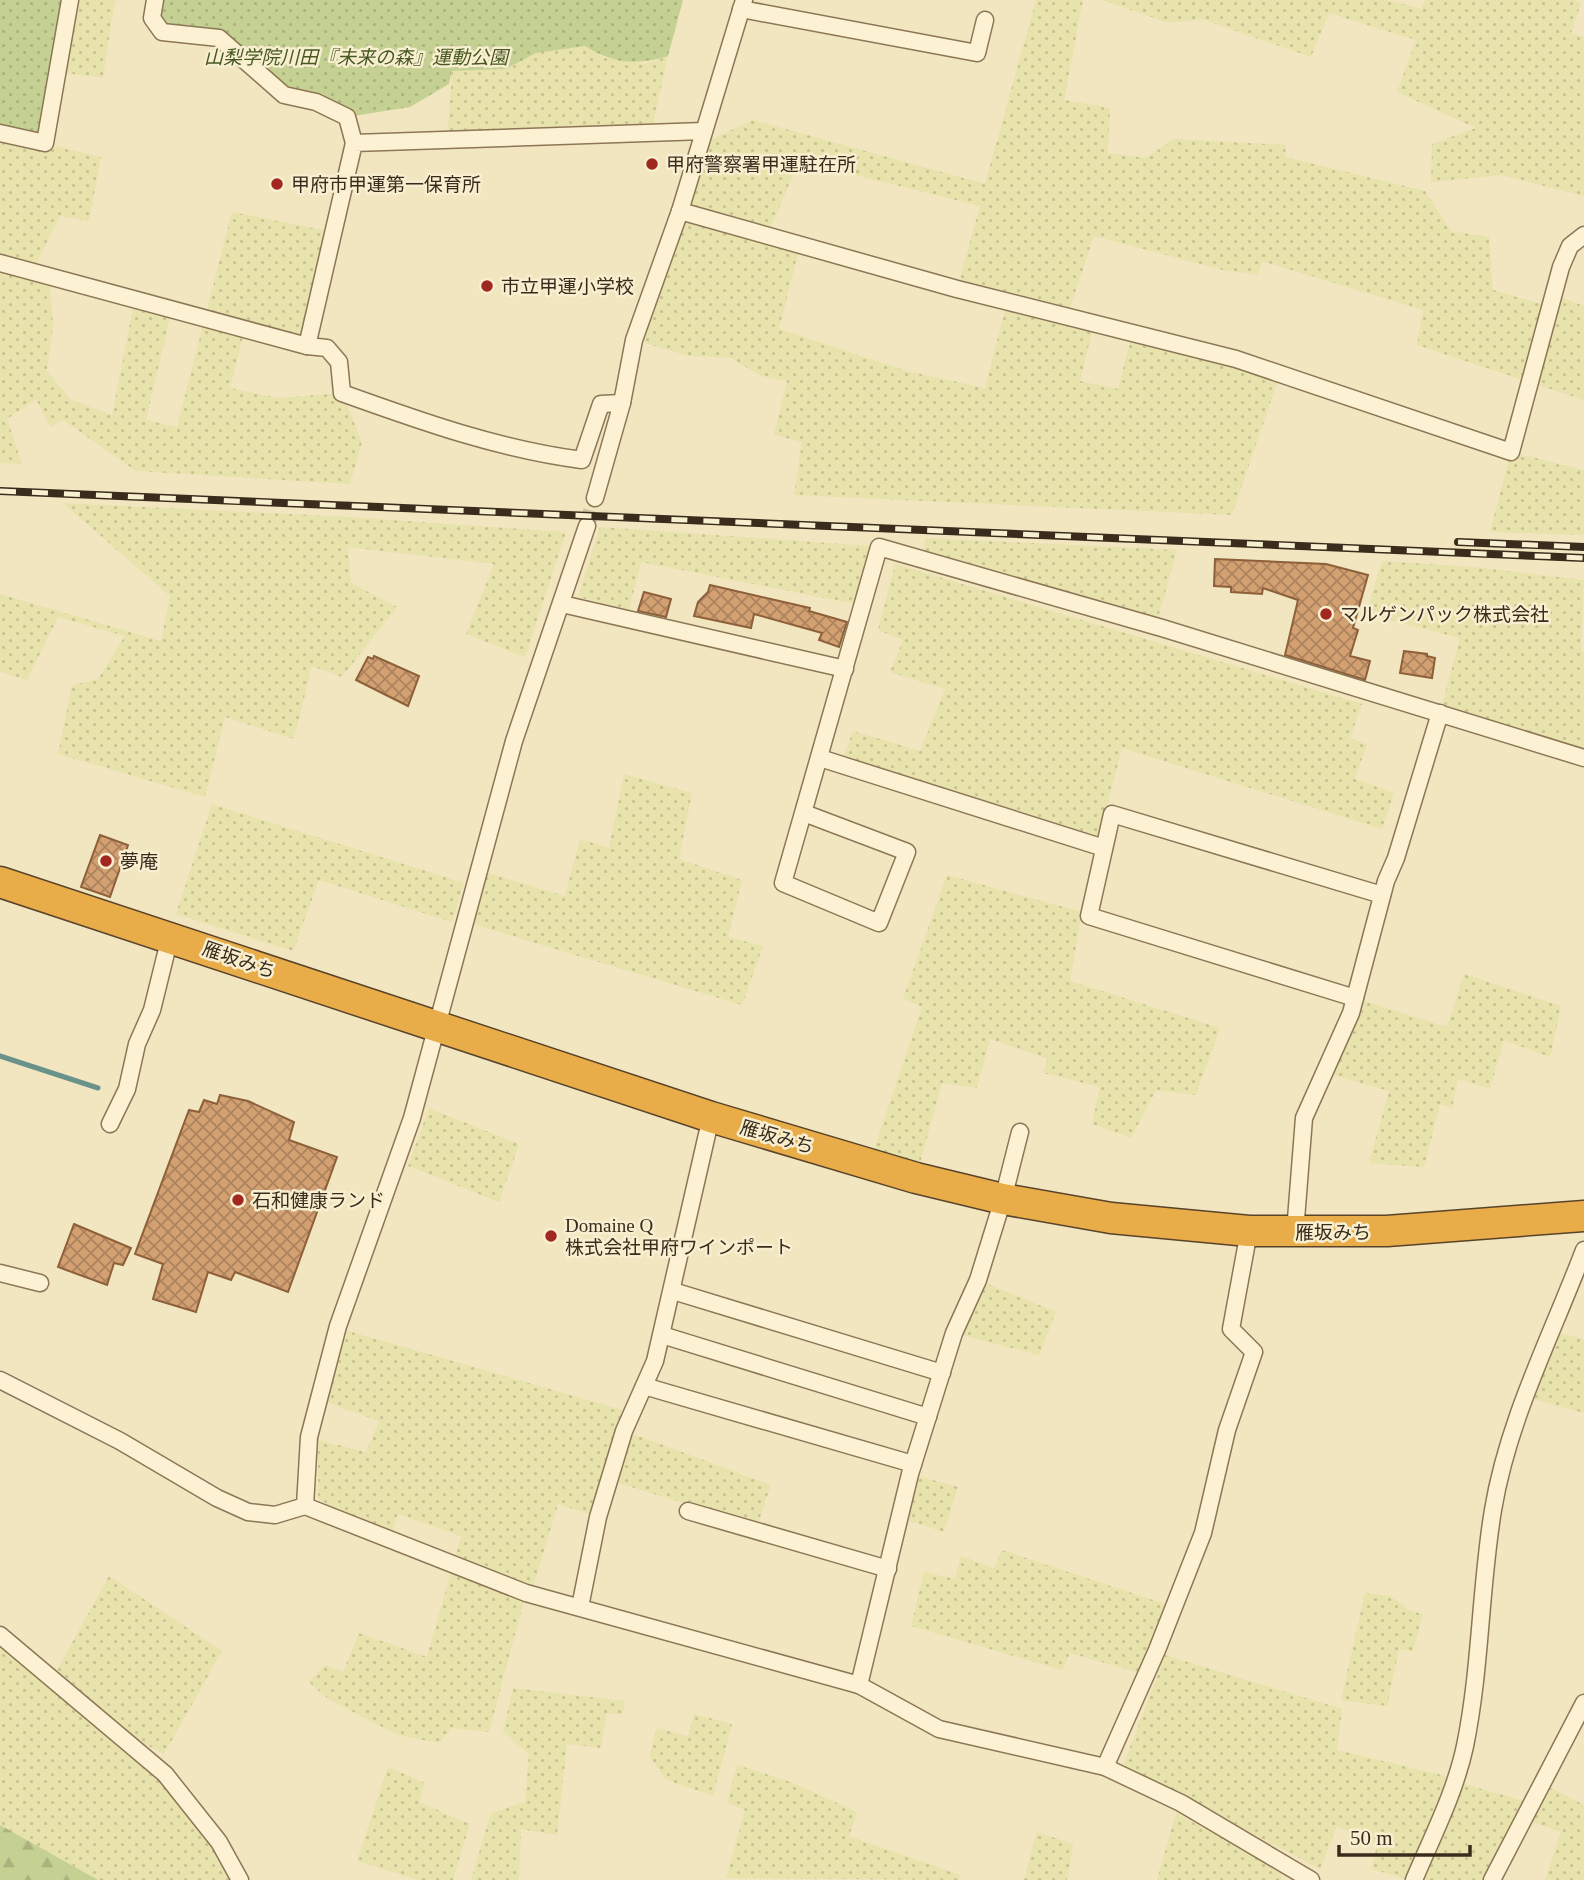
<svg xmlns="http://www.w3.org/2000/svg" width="1584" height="1880" font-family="'Times New Roman','Noto Sans JP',serif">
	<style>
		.farmland { fill: url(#farmland-dots); fill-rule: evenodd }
		.grass { fill: url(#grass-dots) }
		.forest { fill: url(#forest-firs) }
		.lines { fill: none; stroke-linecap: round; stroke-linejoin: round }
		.stream { stroke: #69928a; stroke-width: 5 }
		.building { fill: url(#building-cross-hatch); stroke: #8d603a; stroke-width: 2 }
		.street-tunnel { stroke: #ccc19e; stroke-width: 16; stroke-dasharray: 16 8; stroke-linecap: butt }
		.street-casing { stroke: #8c7656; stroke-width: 19 }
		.highway-casing { stroke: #59432b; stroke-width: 33 }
		.street { stroke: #fcf2d3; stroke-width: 16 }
		.highway { stroke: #e8ac49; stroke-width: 30 }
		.rail-casing { stroke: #3a2c1c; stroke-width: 8 }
		.rail { stroke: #f8efd0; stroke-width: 5; stroke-dasharray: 16; stroke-linecap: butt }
		.poi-dot { fill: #a02821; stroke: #f8efd0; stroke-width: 2.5 }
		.labels { text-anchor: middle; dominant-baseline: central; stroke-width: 5; stroke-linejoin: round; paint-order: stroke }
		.park-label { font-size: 19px; font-style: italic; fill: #475821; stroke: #f8efd0 }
		.poi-label { font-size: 19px; fill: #3a2c1c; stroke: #f8efd0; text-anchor: start }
		.street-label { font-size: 19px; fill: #3a2c1c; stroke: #f8efd0 }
	</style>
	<defs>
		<pattern id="farmland-dots" width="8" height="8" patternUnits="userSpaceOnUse" patternTransform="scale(1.75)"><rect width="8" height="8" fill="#e8e2ac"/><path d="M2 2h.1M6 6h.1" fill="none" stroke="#c8c293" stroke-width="1.8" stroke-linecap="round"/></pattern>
		<pattern id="grass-dots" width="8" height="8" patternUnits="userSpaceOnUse" patternTransform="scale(1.75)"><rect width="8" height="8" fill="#c5d093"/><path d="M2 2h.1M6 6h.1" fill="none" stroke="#aab37e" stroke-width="1.8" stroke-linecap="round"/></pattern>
		<pattern id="forest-firs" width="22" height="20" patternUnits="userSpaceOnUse" patternTransform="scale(1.75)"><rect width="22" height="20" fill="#c5d093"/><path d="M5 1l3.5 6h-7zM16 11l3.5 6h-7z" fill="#aab37e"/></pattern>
		<pattern id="building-cross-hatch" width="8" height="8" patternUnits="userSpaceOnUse" patternTransform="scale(1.75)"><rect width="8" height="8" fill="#d3a072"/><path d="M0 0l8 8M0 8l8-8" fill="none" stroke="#ac835d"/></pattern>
	</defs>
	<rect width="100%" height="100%" fill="#f1e6bf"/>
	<g class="farmland">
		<polygon points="70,0 115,0 103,78 58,72"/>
		<path d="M1036,0H1083L1064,100L1110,108L1108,153L1146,158L1174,139L1286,145L1285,157L1425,191L1451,231L1489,237L1493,290L1551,307L1555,295L1584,306V400L1417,345L1423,310L1262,261L1258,275L1223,270L1094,236L1067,317L1094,324L1080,381L1118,389L1132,334L1280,374L1232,515L794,495L802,442L774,435L787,381L761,376L731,358L689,356L635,340L699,145L753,120L985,184ZM799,161L980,206L957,289L1007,303L985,388L907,371L779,329L800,245L767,236Z"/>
		<polygon points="1102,0 1387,0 1422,9 1425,0 1574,0 1581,3 1571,33 1584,37 1584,196 1501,175 1431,182 1432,144 1476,128 1397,92 1416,40 1329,13 1311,57 1202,19 1169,23"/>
		<polygon points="585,46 602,57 645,64 668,56 651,133 447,140 452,71 505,69 536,53"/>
		<polygon points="0,133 101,157 89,221 60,216 33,270 49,275 53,325 47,371 71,400 112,415 135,298 172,309 146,420 177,427 232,212 333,232 307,346 245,329 230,388 278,398 342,393 362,442 350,484 136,471 63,420 50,427 36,399 7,419 22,464 0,463"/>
		<polygon points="1511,452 1584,470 1584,535 1490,532"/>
		<polygon points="63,503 349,517 566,532 525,657 466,634 494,564 348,547 351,583 397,607 342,677 312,666 294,739 225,717 205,797 58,754 72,685 98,679 125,636 58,617 27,680 0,672 0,594 161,641 170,596"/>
		<polygon points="600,527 871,546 856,604 641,562 629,610 578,597"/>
		<polygon points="925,538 1177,550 1158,618 924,551"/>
		<polygon points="1382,561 1474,567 1584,580 1581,651 1584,652 1584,758 1440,713 1460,638 1366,614"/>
		<polygon points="895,564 1362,704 1350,738 1367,744 1355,779 1394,793 1382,829 1122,748 1096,849 839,769 853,731 920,751 945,689 890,672 903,640 878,630"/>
		<polygon points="624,774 692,793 679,859 742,880 728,937 763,946 742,1005 466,922 478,870 565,896 580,839 609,848"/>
		<polygon points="212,804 464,883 452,922 319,880 293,951 176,914"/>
		<polygon points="947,875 1082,912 1070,981 1220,1028 1196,1095 1156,1090 1131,1138 1092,1124 1100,1087 1043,1073 1048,1059 990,1039 977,1088 942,1083 916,1178 869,1164 922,1007 903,999"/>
		<polygon points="1464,974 1561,1006 1550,1057 1504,1040 1490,1089 1458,1079 1452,1108 1440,1104 1424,1167 1369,1163 1389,1091 1326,1073 1355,998 1447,1027"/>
		<polygon points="429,1108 519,1144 499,1202 408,1166"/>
		<polygon points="978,1280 1056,1312 1039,1355 954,1333"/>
		<polygon points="348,1331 633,1413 625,1431 771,1485 757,1526 609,1480 598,1517 558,1504 531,1594 526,1593 489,1732 452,1728 439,1743 398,1735 328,1699 309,1682 325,1665 343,1672 359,1633 427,1657 461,1536 398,1514 390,1540 318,1499 318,1440 366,1452 379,1421 326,1402"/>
		<polygon points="1553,1332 1584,1339 1584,1413 1525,1397"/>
		<polygon points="910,1474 958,1487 944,1532 901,1518"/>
		<polygon points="1002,1550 1165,1604 1140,1673 1070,1653 1062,1670 911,1626 924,1572 955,1579 961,1556 994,1568"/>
		<polygon points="109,1576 222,1651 164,1754 135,1739 57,1670"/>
		<polygon points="1365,1593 1391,1596 1410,1611 1423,1614 1413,1651 1399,1649 1387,1706 1341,1700"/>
		<polygon points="0,1643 135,1751 214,1846 233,1880 98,1880 0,1825"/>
		<polygon points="1165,1655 1342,1709 1337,1750 1446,1776 1409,1880 1372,1869 1377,1844 1337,1826 1320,1869 1123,1766"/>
		<polygon points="513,1688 625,1701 623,1714 606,1714 601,1748 567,1744 557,1835 521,1829 519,1880 471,1880 491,1813 525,1802 529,1754 503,1732"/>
		<polygon points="694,1714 732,1724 713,1796 666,1780 649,1756 657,1728 688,1736"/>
		<polygon points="737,1765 791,1782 857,1812 849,1836 960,1875 959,1880 726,1878 745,1810 727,1803"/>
		<polygon points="388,1767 425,1783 419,1802 470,1824 453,1880 418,1880 357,1861"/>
		<polygon points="1461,1783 1524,1801 1487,1880 1420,1880"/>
		<polygon points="1551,1788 1584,1805 1584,1880 1545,1880 1561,1832 1531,1822"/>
		<polygon points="1176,1813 1280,1870 1282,1880 1157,1880"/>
		<polygon points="1037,1832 1073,1844 1067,1880 1024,1880"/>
	</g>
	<g class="grass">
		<polygon points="0,0 70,0 45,143 0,133"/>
		<path d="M155,0H683L668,56C638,66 611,63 585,46L536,53L505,69L452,71L449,84L410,107L347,117L284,95L219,38L162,32Z"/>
	</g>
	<polygon class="forest" points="0,1825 98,1880 0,1880"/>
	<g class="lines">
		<polyline class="stream" points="0,1056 98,1088"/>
	</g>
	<g class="building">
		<polygon points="1215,559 1326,564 1368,575 1353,628 1358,630 1350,656 1370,661 1365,680 1285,655 1298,600 1263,588 1262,594 1231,592 1231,587 1214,586"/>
		<polygon points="710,585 810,608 809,611 847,622 839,647 819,640 822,633 754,614 751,628 694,616 698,602 708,592"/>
		<polygon points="644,592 671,599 666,617 638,611"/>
		<polygon points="1404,651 1427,654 1427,656 1435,658 1432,678 1400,673"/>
		<polygon points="374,656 419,676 408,706 356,680 368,657 373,659"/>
		<polygon points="100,835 128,845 110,897 81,887"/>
		<polygon points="220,1095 248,1101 294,1122 289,1140 337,1157 288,1292 235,1272 231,1280 208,1272 196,1312 153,1299 163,1264 135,1254 189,1110 199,1112 204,1100 217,1104"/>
		<polygon points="74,1224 131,1248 123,1265 114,1263 107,1285 58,1267"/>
	</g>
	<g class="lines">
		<polyline class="street-tunnel" points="587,526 595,498"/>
		<g class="street-casing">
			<g id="street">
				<polyline points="155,0 152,18 162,32 219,38 284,95 316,102 347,117 354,143"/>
				<polyline points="741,9 977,53 985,20"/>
				<polyline points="0,133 45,143 70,0"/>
				<polyline points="680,211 957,289 1236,359 1511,452 1561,267 1570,246 1584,235"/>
				<polyline points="0,263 307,346 354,143 704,131"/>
				<path d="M307,346L327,348L339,362L342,393C420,421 498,449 582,460L601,404L622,403"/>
				<polyline points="595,498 622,403 634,340 680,211 744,0"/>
				<polyline points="562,604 845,669"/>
				<polyline points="820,758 1104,848"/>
				<polyline points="804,813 907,852 879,923 783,883 879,547 1162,628 1584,758"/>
				<polyline points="1355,998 1089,916 1112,814 1382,895"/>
				<polyline points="110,1124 127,1089 137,1044 152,1010 170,937"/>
				<polyline points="1295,1232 1304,1118 1351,1013 1386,881 1396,858 1440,713"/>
				<polyline points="0,1273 40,1283"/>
				<polyline points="673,1291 942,1373"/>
				<polyline points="662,1335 928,1417"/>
				<polyline points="0,1380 120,1441 217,1498 248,1512 275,1515 305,1506 526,1593 859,1685 939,1729 1105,1767 1181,1803 1311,1880"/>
				<polyline points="644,1386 913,1464"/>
				<polyline points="305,1506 309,1437 338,1326 412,1118 514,741 587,526"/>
				<polyline points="688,1511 888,1569"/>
				<polyline points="580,1607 598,1517 624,1431 655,1361 711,1117"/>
				<polyline points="0,1635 165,1774 219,1842 240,1880"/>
				<polyline points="859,1685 910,1474 954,1333 978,1280 1003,1199 1020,1132"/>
				<polyline points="1105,1767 1157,1650 1203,1533 1227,1430 1254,1352 1231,1329 1249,1231"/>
				<path d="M1414,1880C1432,1837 1455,1793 1465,1746C1481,1668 1480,1588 1493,1510C1508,1419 1552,1335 1584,1250"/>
				<polyline points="1492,1880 1584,1703"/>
			</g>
		</g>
		<g class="highway-casing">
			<polyline id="highway" points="0,882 711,1117 916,1178 1003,1199 1111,1218 1249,1231 1387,1231 1584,1216"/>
		</g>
		<use href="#street" class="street"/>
		<use href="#highway" class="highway"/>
		<g class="rail-casing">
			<g id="rail">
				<polyline points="0,491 1584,558"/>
				<polyline points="1458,542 1584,547"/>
			</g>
		</g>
		<use href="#rail" class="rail"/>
	</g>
	<g class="poi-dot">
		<circle cx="652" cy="164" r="7"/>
		<circle cx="277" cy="184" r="7"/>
		<circle cx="487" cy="286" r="7"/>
		<circle cx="1326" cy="614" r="7"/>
		<circle cx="106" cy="861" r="7"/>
		<circle cx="238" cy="1200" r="7"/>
		<circle cx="551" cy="1236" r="7"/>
	</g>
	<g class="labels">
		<g class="park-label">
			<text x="356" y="57">山梨学院川田『未来の森』運動公園</text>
		</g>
		<g class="poi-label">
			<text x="666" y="164">甲府警察署甲運駐在所</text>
			<text x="291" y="184">甲府市甲運第一保育所</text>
			<text x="501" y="286">市立甲運小学校</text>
			<text x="1340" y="614">マルゲンパック株式会社</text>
			<text x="120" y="861">夢庵</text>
			<text x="252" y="1200">石和健康ランド</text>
			<text x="565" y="1225">Domaine Q<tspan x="565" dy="22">株式会社甲府ワインポート</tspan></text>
		</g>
		<g class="street-label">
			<text transform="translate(239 960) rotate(19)">雁坂みち</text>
			<text transform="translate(777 1137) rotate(16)">雁坂みち</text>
			<text x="1333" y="1232">雁坂みち</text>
		</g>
	</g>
	<path d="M1339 1845v10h131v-10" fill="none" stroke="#3a2c1c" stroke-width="3.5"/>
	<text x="1350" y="1845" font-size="21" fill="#3a2c1c" stroke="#f8efd0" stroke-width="5" paint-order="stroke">50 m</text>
</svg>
